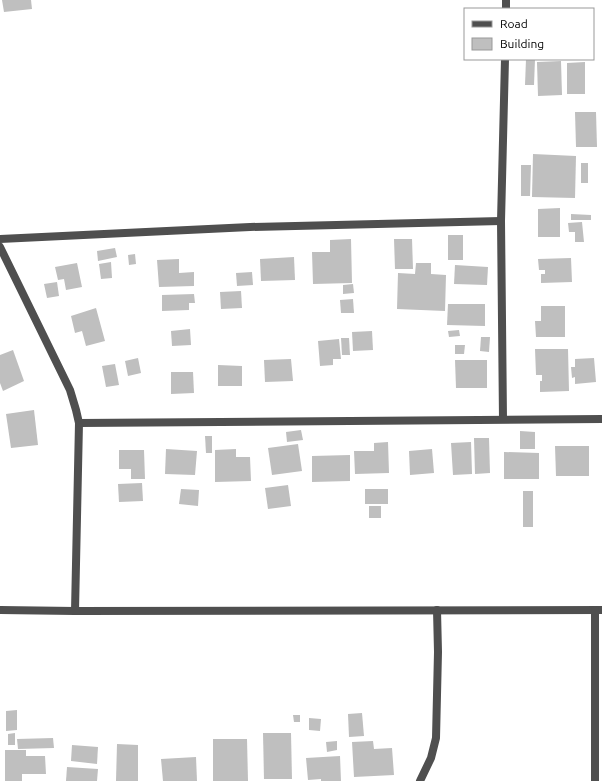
<svg xmlns="http://www.w3.org/2000/svg" width="602" height="781" font-family="Ubuntu,sans-serif">
	<style>
		.building { fill: #bfbfbf }
		.lines { fill: none; stroke-linecap: round; stroke-linejoin: round }
		.minor { stroke: #4f4f4f; stroke-width: 8 }
	</style>
	<rect width="100%" height="100%" fill="#fff"/>
	<g class="building">
		<polygon points="2,0 31,0 32,9 4,12"/>
		<polygon points="526,59 535,59 534,85 525,85"/>
		<polygon points="561,61 562,95 538,96 537,62"/>
		<polygon points="585,62 585,94 567,94 567,63"/>
		<polygon points="575,112 596,112 597,147 576,147"/>
		<polygon points="533,154 576,156 575,198 532,197"/>
		<rect x="581" y="163" width="7" height="20"/>
		<polygon points="521,165 531,165 530,196 521,196"/>
		<polygon points="560,208 560,237 538,237 538,209"/>
		<polygon points="571,214 591,215 591,220 571,220"/>
		<polygon points="582,222 584,242 575,242 575,232 569,232 568,223"/>
		<rect x="448" y="235" width="15" height="25"/>
		<polygon points="351,239 352,283 313,284 312,252 330,252 330,240"/>
		<polygon points="394,239 412,239 413,269 395,269"/>
		<polygon points="115,248 117,257 98,261 97,251"/>
		<polygon points="135,254 136,264 129,265 128,255"/>
		<polygon points="294,257 295,280 261,281 260,259"/>
		<polygon points="571,258 572,282 541,283 541,274 545,274 545,270 539,270 538,259"/>
		<polygon points="179,259 179,273 194,272 194,286 159,287 157,260"/>
		<polygon points="111,262 112,278 101,279 99,264"/>
		<polygon points="77,263 82,287 66,290 64,279 58,280 55,267"/>
		<polygon points="416,263 431,263 431,274 446,275 445,311 397,309 398,273 415,274"/>
		<polygon points="455,265 488,267 487,285 454,284"/>
		<polygon points="252,272 253,285 237,286 236,273"/>
		<polygon points="57,282 59,296 47,298 44,284"/>
		<polygon points="353,284 354,293 343,294 343,285"/>
		<polygon points="241,291 242,308 221,309 220,292"/>
		<polygon points="194,294 195,303 189,303 189,310 162,311 162,295"/>
		<polygon points="353,299 354,313 341,313 340,300"/>
		<polygon points="448,304 485,304 485,326 447,325"/>
		<polygon points="541,306 565,306 565,337 536,337 535,321 541,321"/>
		<polygon points="96,308 105,341 86,346 82,331 75,333 71,316"/>
		<polygon points="190,329 191,345 172,346 171,331"/>
		<polygon points="459,330 460,336 449,337 448,331"/>
		<polygon points="372,331 373,350 353,351 352,332"/>
		<polygon points="481,337 490,337 489,352 480,351"/>
		<polygon points="341,338 349,338 350,355 342,355"/>
		<polygon points="339,339 341,359 333,359 333,365 320,366 318,341"/>
		<polygon points="455,345 465,345 464,354 455,354"/>
		<polygon points="535,349 568,349 569,391 540,392 540,381 542,381 542,375 536,375"/>
		<polygon points="13,350 24,381 3,391 0,383 0,355"/>
		<polygon points="138,358 141,373 128,376 125,361"/>
		<polygon points="594,358 596,382 575,384 575,377 572,378 571,367 575,367 575,359"/>
		<polygon points="291,359 293,381 265,382 264,360"/>
		<polygon points="455,360 487,360 487,388 456,388"/>
		<polygon points="115,364 119,385 106,387 102,366"/>
		<polygon points="218,365 242,366 242,386 218,386"/>
		<polygon points="171,372 193,372 194,393 171,394"/>
		<polygon points="34,410 38,445 11,448 6,414"/>
		<polygon points="301,430 303,440 287,442 286,432"/>
		<polygon points="520,431 535,432 535,449 520,449"/>
		<polygon points="205,436 212,436 212,453 206,453"/>
		<polygon points="474,438 489,438 490,473 475,474"/>
		<polygon points="388,442 389,473 355,474 354,451 374,451 374,443"/>
		<polygon points="471,442 472,474 453,475 451,443"/>
		<polygon points="298,444 302,471 272,475 268,448"/>
		<polygon points="555,446 589,446 589,476 556,476"/>
		<polygon points="166,449 197,451 195,475 165,474"/>
		<polygon points="236,449 236,457 250,457 251,481 215,482 215,450"/>
		<polygon points="432,449 434,473 410,475 409,451"/>
		<polygon points="119,450 144,450 145,479 131,479 131,469 119,469"/>
		<polygon points="504,452 539,453 539,479 504,479"/>
		<polygon points="350,455 350,481 312,482 312,456"/>
		<polygon points="142,483 143,501 119,502 118,484"/>
		<polygon points="288,485 291,506 268,509 265,488"/>
		<polygon points="181,489 199,490 198,506 179,504"/>
		<rect x="365" y="489" width="23" height="15"/>
		<rect x="523" y="491" width="10" height="36"/>
		<rect x="369" y="506" width="12" height="12"/>
		<polygon points="17,710 17,730 6,731 6,711"/>
		<polygon points="362,713 364,736 349,737 348,714"/>
		<polygon points="293,715 300,715 300,722 294,722"/>
		<polygon points="309,718 321,719 320,731 309,730"/>
		<polygon points="15,733 15,745 8,745 8,734"/>
		<polygon points="263,733 291,733 292,779 264,779"/>
		<polygon points="53,738 54,748 18,749 17,739"/>
		<polygon points="213,739 247,739 248,781 213,781"/>
		<polygon points="337,741 337,750 327,752 326,742"/>
		<polygon points="373,741 374,749 392,748 394,775 354,777 352,742"/>
		<polygon points="117,744 138,745 138,781 116,781"/>
		<polygon points="72,745 98,747 97,764 71,761"/>
		<polygon points="5,750 26,750 26,756 45,756 46,774 22,774 22,781 5,781"/>
		<polygon points="340,756 341,781 321,781 321,779 308,780 306,758"/>
		<polygon points="196,757 197,781 163,781 161,759"/>
		<polygon points="67,767 98,769 97,781 66,781"/>
	</g>
	<g class="lines">
		<g class="minor">
			<polyline points="506,9 506,0"/>
			<polyline points="0,239 250,227 501,221"/>
			<polyline points="0,247 70,390 76,410 79,423 75,611"/>
			<polyline points="503,419 501,221 505,59"/>
			<polyline points="79,423 602,419"/>
			<polyline points="0,610 75,611 602,610"/>
			<polyline points="595,610 595,781"/>
			<polyline points="420,781 431,758 436,738 438,652 437,610"/>
		</g>
	</g>
	<rect x="464" y="8" width="130" height="52" fill="#ffffff" stroke="#999999"/>
	<rect x="472" y="21" width="20" height="6" fill="#4f4f4f" stroke="#999999"/>
	<text x="500" y="28" font-size="12" fill="#000000">Road</text>
	<rect x="472" y="38" width="20" height="12" fill="#bfbfbf" stroke="#999999"/>
	<text x="500" y="48" font-size="12" fill="#000000">Building</text>
</svg>
